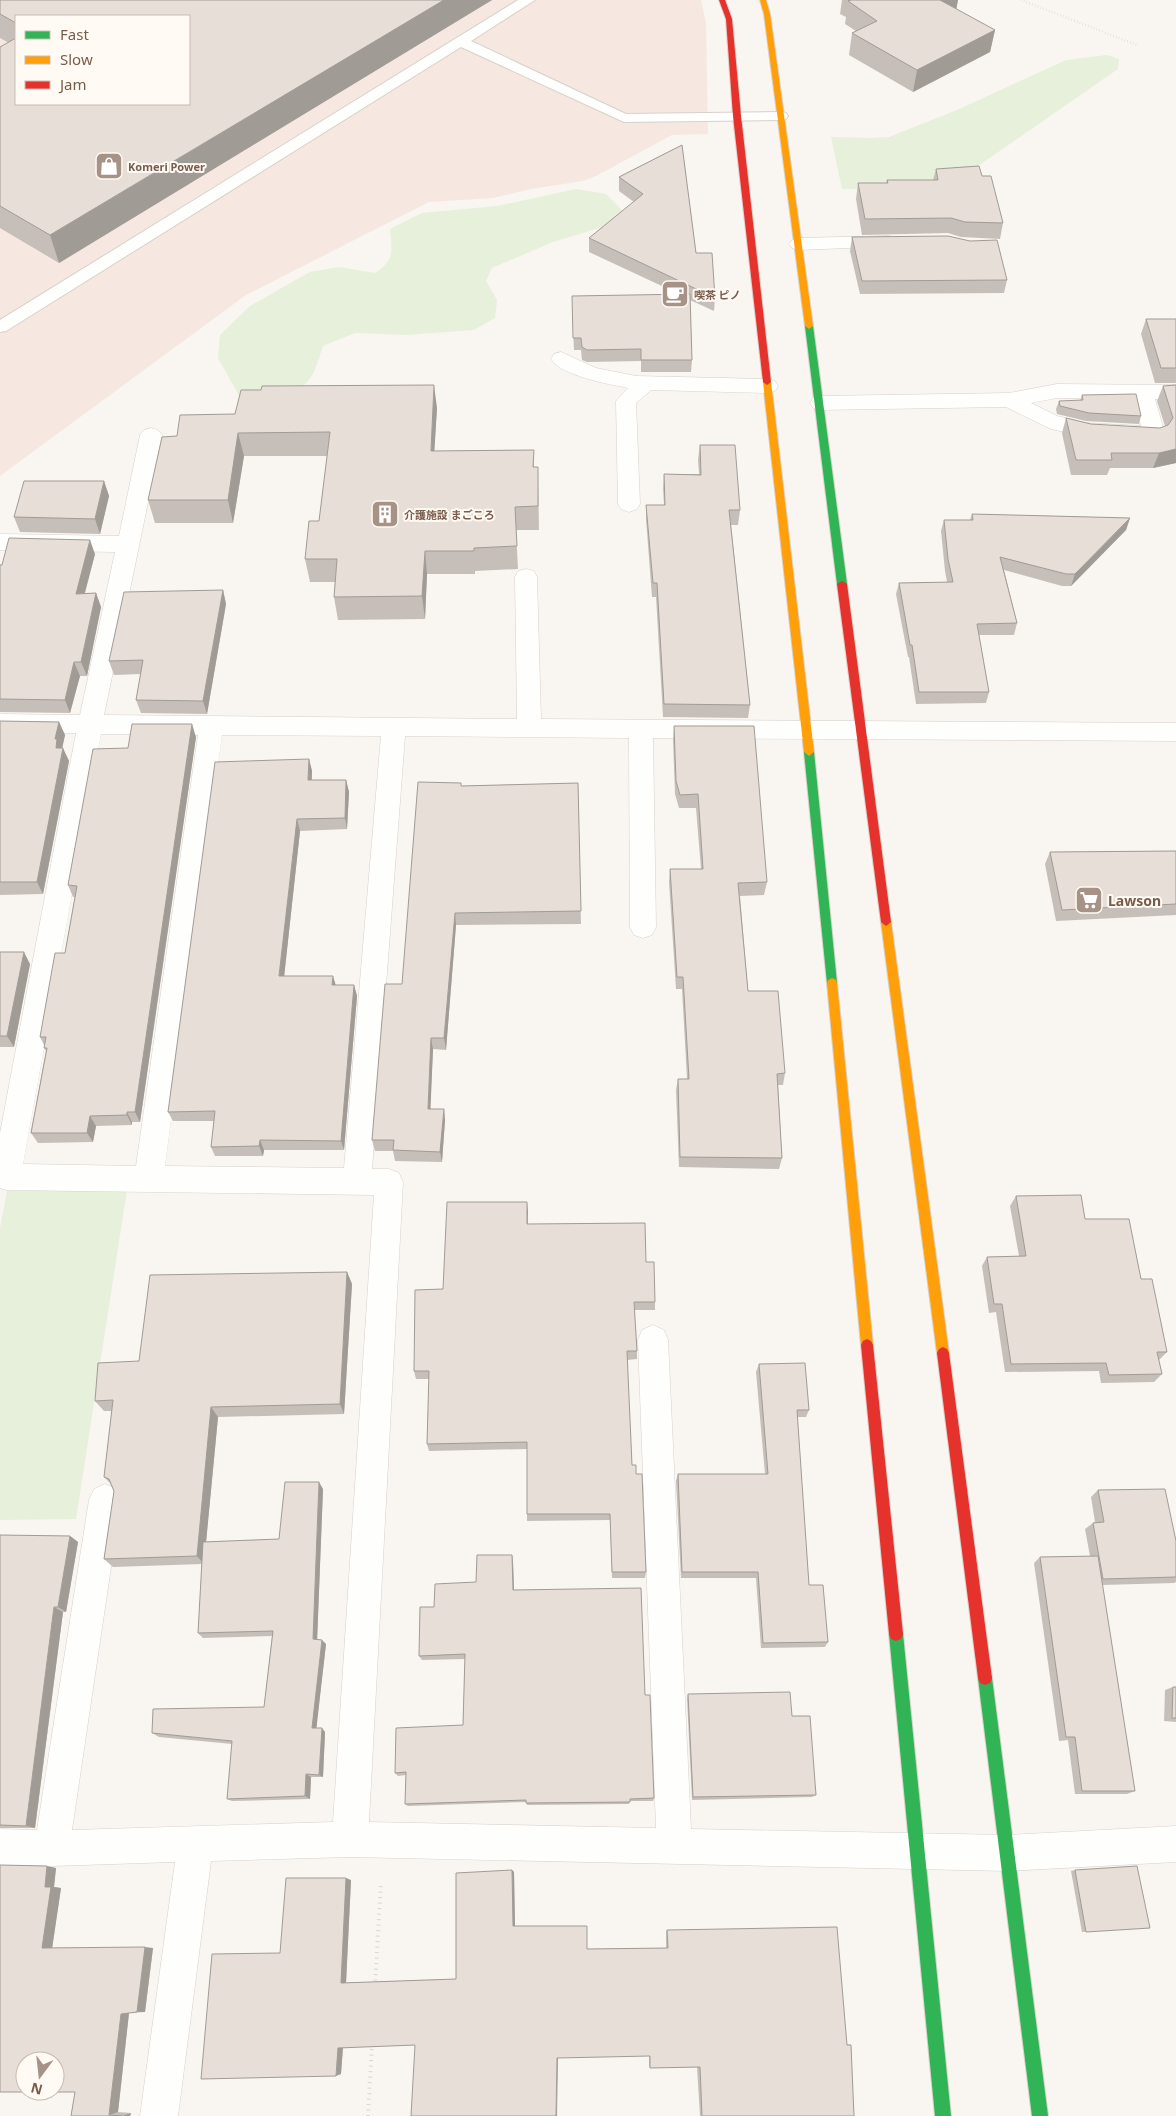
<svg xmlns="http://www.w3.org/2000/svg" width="1176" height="2116" font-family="'Noto Sans','Noto Sans JP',sans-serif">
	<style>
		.commercial { fill: #f6e8e1; fill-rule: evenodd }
		.green { fill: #e7f0db }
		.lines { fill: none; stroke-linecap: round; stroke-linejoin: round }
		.lane-casing { stroke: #d7d1cb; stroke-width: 2 }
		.street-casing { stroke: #d7d1cb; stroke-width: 1 }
		.fast-casing { stroke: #d9d2cb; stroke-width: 2 }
		.slow-casing { stroke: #d9d2cb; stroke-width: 2 }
		.jam-casing { stroke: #d9d2cb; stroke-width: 2 }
		.path-far1 { stroke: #dcd5d0; stroke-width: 2.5; stroke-dasharray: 0.5 2.5; stroke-linecap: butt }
		.path { stroke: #dcd5d0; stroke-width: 4; stroke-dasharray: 1 4.5; stroke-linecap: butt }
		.lane { fill: #fefefd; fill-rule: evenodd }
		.street { fill: #fefefd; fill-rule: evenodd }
		.fast { fill: #30b455; fill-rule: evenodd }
		.slow { fill: #ff9f0a; fill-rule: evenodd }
		.jam { fill: #e5322d; fill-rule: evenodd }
		.wall { fill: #c6bfb9; fill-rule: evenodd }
		.shaded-wall { fill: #a19b96 }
		.building { fill: #e6ded7; stroke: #a19b96; fill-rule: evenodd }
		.labels { text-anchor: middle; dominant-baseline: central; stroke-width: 4; stroke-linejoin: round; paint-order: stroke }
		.far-poi-label { font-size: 11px; font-weight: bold; fill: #7a5c4d; stroke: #fffaf3; text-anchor: start }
		.poi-label { font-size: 14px; font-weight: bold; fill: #7a5c4d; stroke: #fffaf3; text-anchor: start }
	</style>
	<rect width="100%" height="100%" fill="#f9f5f0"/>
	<path class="commercial" d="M48,0H701L706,23L708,134L672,135L596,176L583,181L531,189L493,198L429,202L246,295L0,476V24ZM16,16H189V104H16Z"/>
	<g class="green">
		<polygon points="1107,55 1119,59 1118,69 978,166 897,189 842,189 831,137 872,138 889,137 957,110 1066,60"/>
		<path d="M576,189L606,194L623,211L609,225L553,242L492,268L486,281L497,300L495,318L474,330L406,335L355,333L323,346C319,357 316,372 308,381C293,398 262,397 242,401L218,358L220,335L250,306L310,272L339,267L375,273C395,260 392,251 390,229L422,213L497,206Z"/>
		<polygon points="127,1190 76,1519 0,1520 0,1228 7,1191"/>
	</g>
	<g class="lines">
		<g class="lane-casing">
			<polygon id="lane" points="518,0 535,0 471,41 626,114 781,112 786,113 788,116 786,119 781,120 624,122 461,47 6,331 0,332 0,320"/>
		</g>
		<g class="street-casing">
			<g id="street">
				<polygon points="889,236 896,238 899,242 896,246 799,250 792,248 789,244 792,240 799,238"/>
				<path d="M561,352L596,368L636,376L768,379L775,381L778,386L775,391L768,393L651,390L636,403L640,504L637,509L629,512L621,509L618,504L616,401L628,388C608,384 562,376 551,359L554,354Z"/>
				<path d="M1057,384L1176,385V399H1155L1165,434L1161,439L1154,441L1086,437L1051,429L1006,407L820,410L813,408L810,403L813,398L820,396L1009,393ZM1057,398H1134L1141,426L1086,423L1057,416L1031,403Z"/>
				<path d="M151,428L158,430L162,435L104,715L517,719L515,577L518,571L526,569L534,571L537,577L541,719L1176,723V741L653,738L656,927L652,935L643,938L634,935L630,927L629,738L405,736L372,1169H389L399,1173L403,1182L369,1822L656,1828L638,1340L642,1330L653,1325L664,1330L668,1340L691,1829L1008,1835L1176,1826V1862L1008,1871L350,1857L211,1861L178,2116H140L175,1862L52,1866L0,1865V1829L37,1830L89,1500L94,1489L105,1484L116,1489L121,1500L72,1830L333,1822L374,1195L6,1190L0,1188V1133L76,733L0,732V714L80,715L115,552L0,550V534L119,536L140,435L144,430ZM101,734L198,735L136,1166L23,1164ZM222,735L381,736L344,1168L165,1166Z"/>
			</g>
		</g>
		<g class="fast-casing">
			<g id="fast">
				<polygon points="809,323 813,326 847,584 842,587 837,584 805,326"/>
				<polygon points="809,748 814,752 837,983 836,986 828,986 827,983 804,752"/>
				<polygon points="896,1627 901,1629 903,1634 951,2116 935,2116 889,1634 891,1629"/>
				<polygon points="985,1671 990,1673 992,1678 1048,2116 1032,2116 978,1678 980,1673"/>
			</g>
		</g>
		<g class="slow-casing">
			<g id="slow">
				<polygon points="760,0 766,0 770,14 813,326 809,329 805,326 764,14"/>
				<polygon points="767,379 771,382 814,752 809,756 804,752 763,382"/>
				<polygon points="886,918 891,922 949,1353 947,1357 943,1359 939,1357 937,1353 881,922"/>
				<polygon points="832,978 836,980 837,983 873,1345 871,1349 867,1351 863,1349 861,1345 827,983 828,980"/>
			</g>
		</g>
		<g class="jam-casing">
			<g id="jam">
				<polygon points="719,0 725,0 732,19 741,116 771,382 767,385 763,382 733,116 726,19"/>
				<polygon points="842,581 847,584 891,922 886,926 881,922 837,584"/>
				<polygon points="867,1339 871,1341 873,1345 903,1634 901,1639 896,1641 891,1639 889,1634 861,1345 863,1341"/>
				<polygon points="943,1347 947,1349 949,1353 992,1678 990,1683 985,1685 980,1683 978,1678 937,1353 939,1349"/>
			</g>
		</g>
		<polyline class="path-far1" points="1021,0 1137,45"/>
		<g class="path">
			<polyline points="375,1986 381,1882"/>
			<polyline points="368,2116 372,2044"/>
		</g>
		<use href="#lane" class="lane"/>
		<use href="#street" class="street"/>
		<use href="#fast" class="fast"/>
		<use href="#slow" class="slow"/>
		<use href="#jam" class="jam"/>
	</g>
	<g class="wall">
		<path d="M0,0H492L59,263L0,228V47L9,43L0,38ZM16,16L189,104H16Z"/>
		<polygon points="842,0 958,0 956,9 995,30 990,52 913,92 849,55 852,33 856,31 845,24 846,17 840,14"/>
		<polygon points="682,145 696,253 715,298 714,311 690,300 692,360 691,372 641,372 641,361 587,362 582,360 581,350 574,350 572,309 679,294 589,252 589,238 634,202 619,191 619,177"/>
		<polygon points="936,169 982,176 1003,223 1000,239 961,237 948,233 862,235 856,199 858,183 886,183 887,180 933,180"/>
		<polygon points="852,237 970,241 1007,280 1004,293 860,294 850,251"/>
		<polygon points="1146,319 1176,319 1176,383 1155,383 1141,334"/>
		<polygon points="1176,385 1176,463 1153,468 1110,468 1107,475 1071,475 1062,433 1066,418 1091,424 1160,428 1165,426 1157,401 1163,386"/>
		<polygon points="1082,395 1141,416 1139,424 1086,421 1057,414 1056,409 1059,401 1080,401"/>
		<polygon points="437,408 434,451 534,450 534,467 538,467 539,530 516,530 518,569 475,571 475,574 427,574 425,619 338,620 334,597 335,582 310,582 305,559 319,521 327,456 244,456 233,523 155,523 148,500 177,436"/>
		<polygon points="700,445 740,510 738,525 731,525 750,705 748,718 663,717 656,597 652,597 646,519 646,505 664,505 663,489 664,474 699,474 698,460"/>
		<polygon points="104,481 109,496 100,534 20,532 14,517"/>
		<polygon points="972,514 1130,518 1126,530 1071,586 1062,586 1004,570 1017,623 1014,635 979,635 989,692 986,703 916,704 909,657 908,657 896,594 899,583 947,582 945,571 941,531 944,520 970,520"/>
		<polygon points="95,554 85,593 96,593 101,607 87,676 80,676 70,713 0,712 0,565"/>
		<polygon points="223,590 226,604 207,714 141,713 136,700 141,674 114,675 109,661"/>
		<polygon points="0,721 59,722 65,735 62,748 69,761 43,894 0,895"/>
		<polygon points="674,726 767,882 764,895 740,896 748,991 785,1073 783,1085 778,1085 782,1158 779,1169 679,1167 676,1090 678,1079 687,1079 682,989 676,989 669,882 670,869 701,869 696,808 679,808 675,794 673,740"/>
		<polygon points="196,737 140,1122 132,1122 132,1125 96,1126 93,1142 38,1143 31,1133 46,1051 44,1048 44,1045 40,1037 65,953 75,897 73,897 68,885 128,748"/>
		<polygon points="309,759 312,771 312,780 346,780 349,792 347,829 300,831 284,976 336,985 354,985 357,996 344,1150 264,1150 263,1156 215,1156 211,1147 214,1121 173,1121 168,1112"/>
		<polygon points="578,783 581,924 456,925 446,1050 433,1049 430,1109 444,1109 445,1120 442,1162 395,1161 393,1151 375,1151 372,1140 402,984 461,786"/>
		<polygon points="1176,851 1176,915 1056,921 1045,864 1050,852"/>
		<polygon points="0,952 30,964 14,1047 0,1047"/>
		<polygon points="1016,1196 1085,1219 1141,1279 1167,1352 1159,1360 1162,1374 1154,1382 1101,1383 1099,1371 1005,1372 996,1312 989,1313 982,1266 987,1257 1019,1256 1010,1206"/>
		<polygon points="528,1211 528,1224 646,1262 655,1302 655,1310 634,1310 637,1351 637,1359 627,1360 632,1465 636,1474 646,1572 645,1578 612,1578 610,1520 527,1521 527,1449 429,1451 427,1444 429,1379 416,1379 414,1371 443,1289"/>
		<polygon points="347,1272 352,1284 344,1414 218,1417 206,1542 279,1539 323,1489 317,1639 326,1644 316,1728 325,1732 323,1777 311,1777 310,1799 232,1801 227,1799 232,1744 159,1737 152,1733 264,1707 272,1636 203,1638 198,1633 202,1564 113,1567 104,1559 114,1491 110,1483 104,1477 112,1411 104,1411 95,1401 139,1361"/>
		<polygon points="759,1364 809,1410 806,1417 797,1417 809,1585 828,1642 825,1647 761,1648 756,1578 681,1578 676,1481 678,1474 765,1474 756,1372"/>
		<polygon points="1098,1490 1176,1577 1176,1582 1174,1583 1102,1585 1135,1791 1127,1794 1075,1794 1068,1740 1059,1741 1034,1563 1040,1557 1090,1556 1085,1529 1093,1523 1095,1522 1091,1497"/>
		<polygon points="0,1535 70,1536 78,1542 66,1612 63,1612 35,1828 0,1828"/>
		<polygon points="512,1555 513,1561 514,1590 645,1695 654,1798 653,1801 630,1801 629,1804 527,1805 526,1802 408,1806 405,1804 406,1775 398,1776 395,1773 463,1725 465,1659 422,1660 419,1656 434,1607 476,1582"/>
		<polygon points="1173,1687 1176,1687 1176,1722 1164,1721 1165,1690"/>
		<polygon points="688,1694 792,1716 816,1795 812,1797 692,1800 687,1698"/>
		<polygon points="0,1865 56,1868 54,1887 61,1888 52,1948 153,1948 145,2012 129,2013 118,2112 131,2113 130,2116 71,2116 75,2092 1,2092"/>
		<polygon points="512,1870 514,1872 515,1926 587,1949 666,1948 666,1931 667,1930 846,2044 851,2045 854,2116 700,2116 697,2067 650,2068 649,2066 649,2056 415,2045 343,2047 341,2074 280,1953 351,1880 346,1983 456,1979"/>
		<polygon points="1075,1870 1150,1928 1082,1932 1071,1871"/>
	</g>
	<g class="shaded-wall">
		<polygon points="444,0 492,0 59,263 50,235"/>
		<polygon points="937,0 958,0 956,11"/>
		<polygon points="995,30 990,52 913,92 917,70"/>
		<polygon points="434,385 437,408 433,474 431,451"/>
		<polygon points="238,433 244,456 233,523 228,500"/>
		<polygon points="1176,449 1176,463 1153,468 1159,453"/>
		<polygon points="104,481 109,496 100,534 95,519"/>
		<polygon points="1130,518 1126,530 1071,586 1075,574"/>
		<polygon points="90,540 95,554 81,607 76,594"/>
		<polygon points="425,551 427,574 425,619 422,596"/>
		<polygon points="223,590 226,604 207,714 203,701"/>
		<polygon points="96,593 101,607 87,676 81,662"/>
		<polygon points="74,662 80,676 70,713 65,700"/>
		<polygon points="59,722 65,735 62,749 63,748 69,761 43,894 37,882 56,748 55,739"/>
		<polygon points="192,724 196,737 140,1122 135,1112"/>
		<polygon points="309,759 312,771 311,792 308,780"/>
		<polygon points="346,780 349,792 347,829 345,818"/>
		<polygon points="297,819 300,831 283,987 279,976"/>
		<polygon points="455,913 456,925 446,1050 444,1038"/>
		<polygon points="24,952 30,964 14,1047 7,1036"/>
		<polygon points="333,976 336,986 332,985"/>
		<polygon points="354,985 357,996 344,1150 341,1141"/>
		<polygon points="431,1038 433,1049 430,1120 428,1109"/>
		<polygon points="444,1109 445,1120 442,1162 440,1152"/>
		<polygon points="127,1112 132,1122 132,1125 127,1115"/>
		<polygon points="90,1116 96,1126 93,1142 87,1133"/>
		<polygon points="260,1140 264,1150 263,1156 259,1146"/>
		<polygon points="527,1202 528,1211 527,1233"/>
		<polygon points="347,1272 352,1284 344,1414 340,1404"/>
		<polygon points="211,1407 218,1417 204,1564 197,1556"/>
		<polygon points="319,1482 323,1489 317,1644 313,1639"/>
		<polygon points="70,1536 78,1542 66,1612 58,1607"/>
		<polygon points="512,1555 513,1561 514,1596 513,1590"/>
		<polygon points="54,1607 63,1612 35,1828 26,1826"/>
		<polygon points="322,1640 326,1644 316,1732 312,1728"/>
		<polygon points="322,1728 325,1732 323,1777 319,1775"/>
		<polygon points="306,1774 311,1777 310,1799 305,1796"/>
		<polygon points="47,1866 56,1868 54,1887 61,1888 52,1949 42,1948 45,1887"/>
		<polygon points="512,1870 514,1872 515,1927 513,1926"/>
		<polygon points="346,1878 351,1880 346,1983 341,1983"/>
		<polygon points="145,1947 153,1948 145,2012 137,2012"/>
		<polygon points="129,2013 118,2112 109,2115 121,2014"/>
		<polygon points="343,2046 341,2074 336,2076 338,2048"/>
		<polygon points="558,2056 557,2116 556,2116 557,2058"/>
		<polygon points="131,2113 130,2116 122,2116"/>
	</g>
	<g class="building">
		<polygon points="0,0 444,0 50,235 0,206 0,47 16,38 16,104 189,104 189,16 16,16 16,23 0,14"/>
		<polygon points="851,0 940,0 995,30 917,70 852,33 877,21 848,1"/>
		<polygon points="682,145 696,253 712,253 715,298 589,238 643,194 619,177"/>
		<polygon points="979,166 982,176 991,176 1003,223 965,222 951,218 865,219 858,183 888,183 887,180 938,180 936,169"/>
		<polygon points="948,236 970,241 997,240 1007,280 862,281 852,237"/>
		<polygon points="690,294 692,360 641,360 641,349 587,350 582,347 581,338 573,338 572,296"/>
		<polygon points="1146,319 1176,319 1176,368 1161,368"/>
		<polygon points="434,385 431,451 534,450 533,467 538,467 538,506 515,507 517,546 474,548 474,551 425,551 422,596 334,597 337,559 305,559 309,521 319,521 330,432 238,433 228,500 148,500 162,437 177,436 180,415 235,414 241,390 261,390 262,386"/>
		<polygon points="1176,385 1176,449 1159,453 1111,453 1112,460 1076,460 1066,418 1091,424 1160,428 1168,425 1173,418 1163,386"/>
		<polygon points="1136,394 1141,416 1089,413 1060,406 1059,401 1083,400 1082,395"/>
		<polygon points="700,445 735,445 740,510 729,510 750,705 664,704 657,583 653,583 646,505 665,505 664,474 701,475"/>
		<polygon points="24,481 104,481 95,519 14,517"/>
		<polygon points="972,514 1130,518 1075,574 1066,574 1000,557 1017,623 977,624 989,692 919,692 912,645 910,645 899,583 953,582 948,559 944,520 973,520"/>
		<polygon points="9,538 90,540 76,594 96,593 81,662 74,662 65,700 0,699 0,565 2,565"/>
		<polygon points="223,590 203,701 136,700 143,660 109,661 124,592"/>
		<polygon points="0,721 59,722 55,739 57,739 56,748 63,748 37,882 0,882"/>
		<polygon points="132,724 192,724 135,1112 127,1112 127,1115 90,1116 87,1133 31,1133 47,1048 44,1048 46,1037 40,1037 55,953 65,953 77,886 68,885 93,749 128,748"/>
		<polygon points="674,726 754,726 767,882 738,883 748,991 778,991 785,1073 777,1074 782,1158 680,1157 678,1079 689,1079 683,977 677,977 670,869 703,869 698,794 680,795 676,781"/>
		<polygon points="309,759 308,780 346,780 345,818 297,819 279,976 333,976 332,985 354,985 341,1141 260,1140 259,1146 211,1147 215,1111 168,1112 215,762"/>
		<polygon points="418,782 461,783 461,786 578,783 581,911 455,913 444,1038 431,1038 428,1109 444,1109 440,1152 393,1150 394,1140 372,1140 385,984 402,984"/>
		<polygon points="1176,851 1176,904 1062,910 1050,852"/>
		<polygon points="0,952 24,952 7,1036 0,1036"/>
		<polygon points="1081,1195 1085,1219 1129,1219 1141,1279 1152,1279 1167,1352 1157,1352 1162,1374 1109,1375 1106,1363 1011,1364 1002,1304 994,1304 987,1257 1026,1256 1016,1196"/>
		<polygon points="447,1202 527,1202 527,1224 645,1223 646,1262 654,1262 655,1302 634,1302 637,1351 627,1351 632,1465 636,1465 636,1474 642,1474 646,1572 612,1572 610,1514 527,1514 527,1442 427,1444 429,1371 414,1371 415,1290 443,1289"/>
		<polygon points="347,1272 340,1404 211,1407 197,1556 104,1559 114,1491 109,1479 104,1477 113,1400 95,1401 98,1363 139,1361 150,1275"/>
		<polygon points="805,1363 809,1410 797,1410 809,1585 823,1585 828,1642 763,1643 758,1572 682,1572 678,1474 768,1474 759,1364"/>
		<polygon points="285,1482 319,1482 313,1639 322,1640 312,1728 322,1728 319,1775 306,1774 305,1796 227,1799 232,1741 152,1733 153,1709 264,1707 273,1631 198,1633 203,1542 279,1539"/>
		<polygon points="1165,1489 1176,1541 1176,1577 1103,1579 1093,1523 1104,1522 1098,1490"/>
		<polygon points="0,1535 70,1536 58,1607 54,1607 26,1826 0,1825"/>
		<polygon points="477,1555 512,1555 513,1590 641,1588 645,1695 650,1695 654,1798 630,1799 630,1802 526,1803 526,1800 405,1804 406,1772 395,1773 396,1728 463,1725 465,1654 419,1656 420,1607 434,1607 435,1584 476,1582"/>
		<polygon points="1098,1556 1135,1791 1082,1791 1075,1737 1066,1737 1040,1557"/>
		<polygon points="1173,1687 1176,1687 1176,1718 1172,1718"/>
		<polygon points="790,1692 792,1716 810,1716 816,1795 693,1797 688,1694"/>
		<path d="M0,1865L47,1866L45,1887H51L42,1948L145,1947L137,2012L121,2014L109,2115L122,2116H71L75,2092H0ZM25,2061H55V2091H25Z"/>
		<polygon points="1137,1866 1150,1928 1086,1932 1075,1870"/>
		<polygon points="512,1870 513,1926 587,1926 587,1949 668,1948 667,1930 837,1927 847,2045 851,2045 854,2116 702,2116 700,2067 650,2068 650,2056 557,2058 556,2116 411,2116 415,2045 338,2048 336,2076 201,2079 212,1954 280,1953 286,1878 346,1878 341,1983 456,1979 456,1873"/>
	</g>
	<defs>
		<g id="shop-square" transform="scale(1.4375)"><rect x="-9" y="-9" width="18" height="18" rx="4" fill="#a69286" stroke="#fffaf3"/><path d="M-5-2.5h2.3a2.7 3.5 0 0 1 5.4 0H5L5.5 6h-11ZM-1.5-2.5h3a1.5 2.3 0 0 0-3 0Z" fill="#fff"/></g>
		<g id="cafe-square" transform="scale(1.4375)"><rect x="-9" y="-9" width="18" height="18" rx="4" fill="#a69286" stroke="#fffaf3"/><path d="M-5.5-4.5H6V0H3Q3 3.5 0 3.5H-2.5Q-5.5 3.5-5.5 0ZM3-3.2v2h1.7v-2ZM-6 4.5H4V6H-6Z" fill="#fff"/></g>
		<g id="building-square" transform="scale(1.4375)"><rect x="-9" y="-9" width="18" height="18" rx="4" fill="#a69286" stroke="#fffaf3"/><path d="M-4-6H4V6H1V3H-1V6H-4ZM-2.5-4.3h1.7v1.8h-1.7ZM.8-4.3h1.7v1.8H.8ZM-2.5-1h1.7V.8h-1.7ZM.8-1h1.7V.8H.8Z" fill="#fff"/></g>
		<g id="supermarket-square" transform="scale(1.4375)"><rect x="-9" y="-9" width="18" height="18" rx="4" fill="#a69286" stroke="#fffaf3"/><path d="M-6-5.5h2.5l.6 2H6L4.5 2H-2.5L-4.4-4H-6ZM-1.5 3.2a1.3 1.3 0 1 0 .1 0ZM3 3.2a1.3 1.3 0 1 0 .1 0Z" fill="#fff"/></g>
	</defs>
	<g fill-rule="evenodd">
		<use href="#shop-square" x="109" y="166"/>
		<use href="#cafe-square" x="675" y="294"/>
		<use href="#building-square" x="385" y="514"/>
		<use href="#supermarket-square" x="1089" y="900"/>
	</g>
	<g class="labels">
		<g class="far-poi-label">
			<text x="128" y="166">Komeri Power</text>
			<text x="694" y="294">喫茶 ピノ</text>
			<text x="404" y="514">介護施設 まごころ</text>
		</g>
		<g class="poi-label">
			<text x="1108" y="900">Lawson</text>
		</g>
	</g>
	<rect x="15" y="15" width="175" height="90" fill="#fffaf3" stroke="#cabbb1"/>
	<rect x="25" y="31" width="25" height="8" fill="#30b455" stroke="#cabbb1"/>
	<text x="60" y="40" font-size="15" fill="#7a5c4d">Fast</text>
	<rect x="25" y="56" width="25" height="8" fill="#ff9f0a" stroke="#cabbb1"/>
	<text x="60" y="65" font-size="15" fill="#7a5c4d">Slow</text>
	<rect x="25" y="81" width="25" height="8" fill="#e5322d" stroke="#cabbb1"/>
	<text x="60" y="90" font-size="15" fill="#7a5c4d">Jam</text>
	<g transform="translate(40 2076) rotate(195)"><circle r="24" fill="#fffaf3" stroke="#cabbb1"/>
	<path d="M0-4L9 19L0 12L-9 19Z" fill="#a69286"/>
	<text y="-8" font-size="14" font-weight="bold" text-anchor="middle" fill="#7a5c4d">N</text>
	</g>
</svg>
